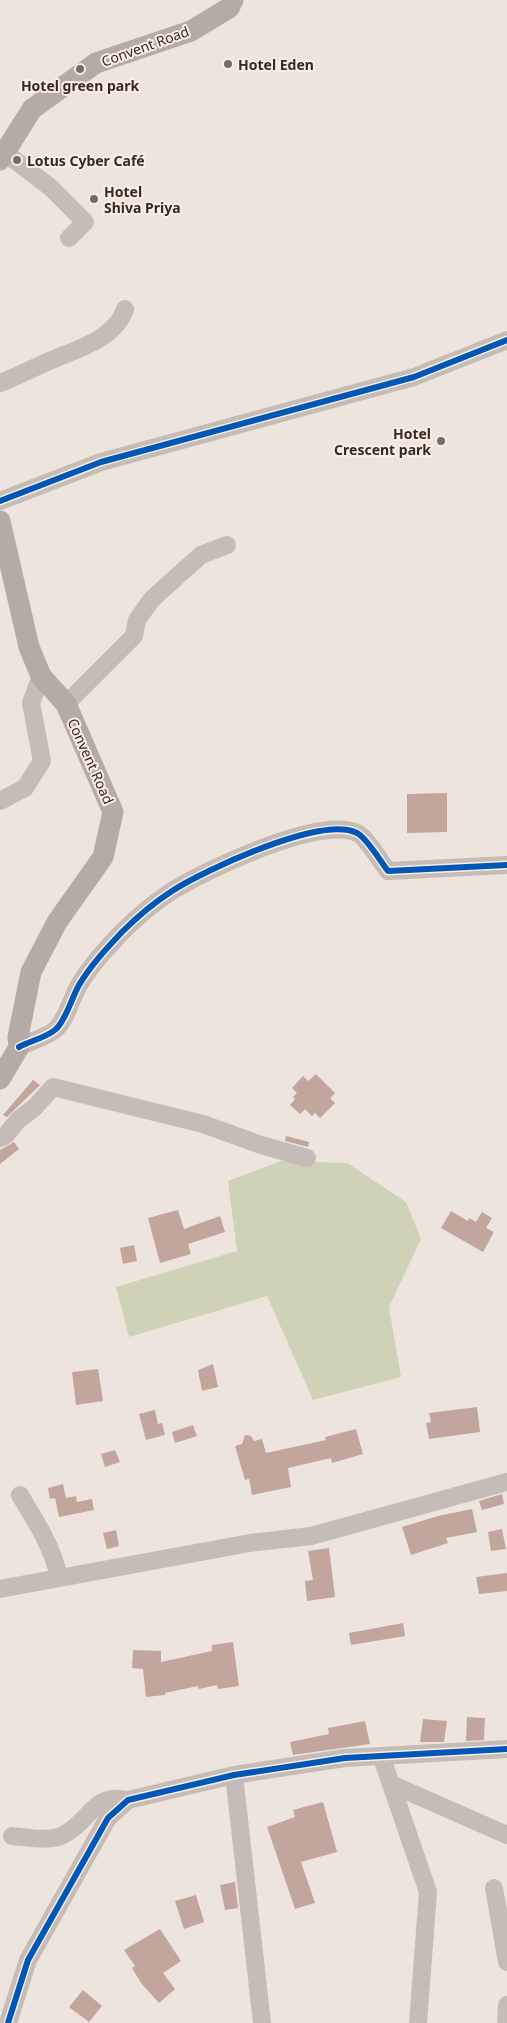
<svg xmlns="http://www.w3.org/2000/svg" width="507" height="2023" font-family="'Noto Sans',sans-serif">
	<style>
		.green { fill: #cfd2b6 }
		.building { fill: #c2a69d }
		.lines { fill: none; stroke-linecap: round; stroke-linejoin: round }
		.minor { stroke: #c5bcb7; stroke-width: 18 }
		.major { stroke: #b4aba6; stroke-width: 21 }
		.cycleway-casing { stroke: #fbeee3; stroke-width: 9 }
		.cycleway { stroke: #0057b8; stroke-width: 6 }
		.poi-dot { fill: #766b65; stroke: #fbeee3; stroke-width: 2 }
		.labels { text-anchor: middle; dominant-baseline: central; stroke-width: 4; stroke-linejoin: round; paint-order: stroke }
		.street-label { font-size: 14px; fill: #362925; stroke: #fbeee3 }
		.poi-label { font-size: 14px; font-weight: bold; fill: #362925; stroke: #fbeee3; text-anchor: start }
	</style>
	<rect width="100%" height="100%" fill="#ede5dd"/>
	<polygon class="green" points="281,1161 347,1163 406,1202 421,1239 389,1307 401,1377 313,1400 267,1296 129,1337 116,1287 237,1251 228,1181"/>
	<g class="building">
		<polygon points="447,793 447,832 407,833 407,794"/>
		<polygon points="316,1074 335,1093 330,1098 335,1103 320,1118 315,1113 312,1116 305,1109 300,1114 290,1105 295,1099 293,1097 297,1093 292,1088 303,1076 308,1081"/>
		<polygon points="33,1080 40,1085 7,1117 3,1115"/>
		<polygon points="286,1136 309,1142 308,1147 285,1141"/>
		<polygon points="14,1142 19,1149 0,1164 0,1150"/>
		<polygon points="178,1210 184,1229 220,1216 225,1232 188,1244 191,1254 160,1263 148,1218"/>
		<polygon points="451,1211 468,1221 469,1218 476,1222 482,1212 492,1218 486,1228 494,1232 483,1252 441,1228"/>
		<polygon points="134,1245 137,1261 123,1264 120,1248"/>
		<polygon points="213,1364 218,1387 202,1391 198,1370"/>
		<polygon points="98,1369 103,1401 76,1405 72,1372"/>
		<polygon points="477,1407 480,1432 429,1439 426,1423 431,1422 429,1413"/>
		<polygon points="155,1410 158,1424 162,1423 165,1435 146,1440 139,1414"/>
		<polygon points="193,1425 197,1436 175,1443 172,1432"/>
		<polygon points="356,1429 363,1454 332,1463 331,1458 288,1468 291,1487 252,1495 249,1479 245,1480 235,1446 242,1444 245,1435 251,1436 254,1441 262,1439 266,1453 326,1440 325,1437"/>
		<polygon points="115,1450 120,1462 105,1467 101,1454"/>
		<polygon points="63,1484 66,1498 76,1496 77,1502 92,1499 94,1510 59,1517 55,1498 50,1499 48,1488"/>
		<polygon points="502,1494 504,1504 482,1510 479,1501"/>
		<polygon points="472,1509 477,1532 446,1538 448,1543 411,1555 402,1527 438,1516"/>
		<polygon points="502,1529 506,1549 491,1551 488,1532"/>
		<polygon points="116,1530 119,1546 107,1549 103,1533"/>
		<polygon points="329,1548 335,1597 307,1601 305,1581 313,1580 308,1551"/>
		<polygon points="507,1573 507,1591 479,1594 476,1577"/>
		<polygon points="403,1623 405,1636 351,1645 349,1633"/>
		<polygon points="233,1642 239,1686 218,1689 217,1685 199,1689 198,1686 165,1693 165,1695 146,1697 143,1669 132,1668 133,1650 161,1651 161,1662 212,1651 212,1645"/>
		<polygon points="467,1717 485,1718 484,1740 466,1741"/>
		<polygon points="423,1719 447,1721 444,1742 420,1742"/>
		<polygon points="365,1721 370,1744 293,1755 290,1742 329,1734 328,1728"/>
		<polygon points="323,1802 337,1852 301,1862 315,1903 295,1909 267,1827 295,1817 293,1810"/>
		<polygon points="235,1882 238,1908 225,1910 220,1885"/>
		<polygon points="196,1895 204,1922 184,1929 175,1901"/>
		<polygon points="160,1929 181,1961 163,1973 175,1989 159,2003 141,1983 132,1968 135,1966 124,1950"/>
		<polygon points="83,1990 102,2006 89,2022 69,2007"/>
	</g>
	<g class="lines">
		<g class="minor">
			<polyline points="4,152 50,187 85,222 69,238"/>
			<path d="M0,383C16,377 31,369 47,362C74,350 115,340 125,309"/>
			<polyline points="0,501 101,462 414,377 507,340"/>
			<polyline points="66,704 134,636 137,620 152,599 201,555 227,545"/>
			<polyline points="0,801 25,788 42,761 31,703 41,676"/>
			<path d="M19,1047C30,1041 48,1037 56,1029C66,1020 72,997 79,985C91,965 106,949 122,932C137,917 155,902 172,891C205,870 322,815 357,833C366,837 381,862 388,871L507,865"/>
			<polyline points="0,1138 6,1135 18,1120 34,1108 53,1087 203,1124 261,1145 307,1158"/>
			<path d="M20,1495C36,1522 52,1546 59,1577"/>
			<polyline points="0,1589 250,1543 311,1536 507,1482"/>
			<polyline points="381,1756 391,1784 507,1835"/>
			<polyline points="234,1775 262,2023"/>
			<polyline points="391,1784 428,1892 418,2023"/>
			<path d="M12,1836C27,1837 49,1842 63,1835C90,1822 93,1792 128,1800"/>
			<polyline points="494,1888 507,1962"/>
			<polyline points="8,2023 28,1960 108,1818 128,1800 234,1775 345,1758 507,1749"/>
			<polyline points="506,2023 507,2005"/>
		</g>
		<g class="major">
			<polyline points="0,160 32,109 96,63 191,31 229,8 233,0"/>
			<polyline points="0,521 29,647 41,676 66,704 113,812 103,857 57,922 31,972 18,1037 19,1047 0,1079"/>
		</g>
		<g class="cycleway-casing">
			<g id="cycleway">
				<polyline points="0,501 101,462 414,377 507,340"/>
				<path d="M19,1047C30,1041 48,1037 56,1029C66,1020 72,997 79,985C91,965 106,949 122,932C137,917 155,902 172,891C205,870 322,815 357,833C366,837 381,862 388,871L507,865"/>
				<polyline points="8,2023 28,1960 108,1818 128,1800 234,1775 345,1758 507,1749"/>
			</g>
		</g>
		<use href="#cycleway" class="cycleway"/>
	</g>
	<g class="poi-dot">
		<circle cx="228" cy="64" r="5"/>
		<circle cx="80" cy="69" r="5"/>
		<circle cx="17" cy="160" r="5"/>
		<circle cx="94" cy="199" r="5"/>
		<circle cx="441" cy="441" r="5"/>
	</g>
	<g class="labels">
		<g class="street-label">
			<text transform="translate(145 46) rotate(-20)">Convent Road</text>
			<text transform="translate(91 761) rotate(66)">Convent Road</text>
		</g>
		<g class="poi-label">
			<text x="238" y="64">Hotel Eden</text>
			<text x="80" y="85" text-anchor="middle">Hotel green park</text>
			<text x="27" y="160">Lotus Cyber Café</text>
			<text x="104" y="191">Hotel<tspan x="104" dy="16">Shiva Priya</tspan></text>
			<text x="431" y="433" text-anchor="end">Hotel<tspan x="431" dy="16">Crescent park</tspan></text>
		</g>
	</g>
</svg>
